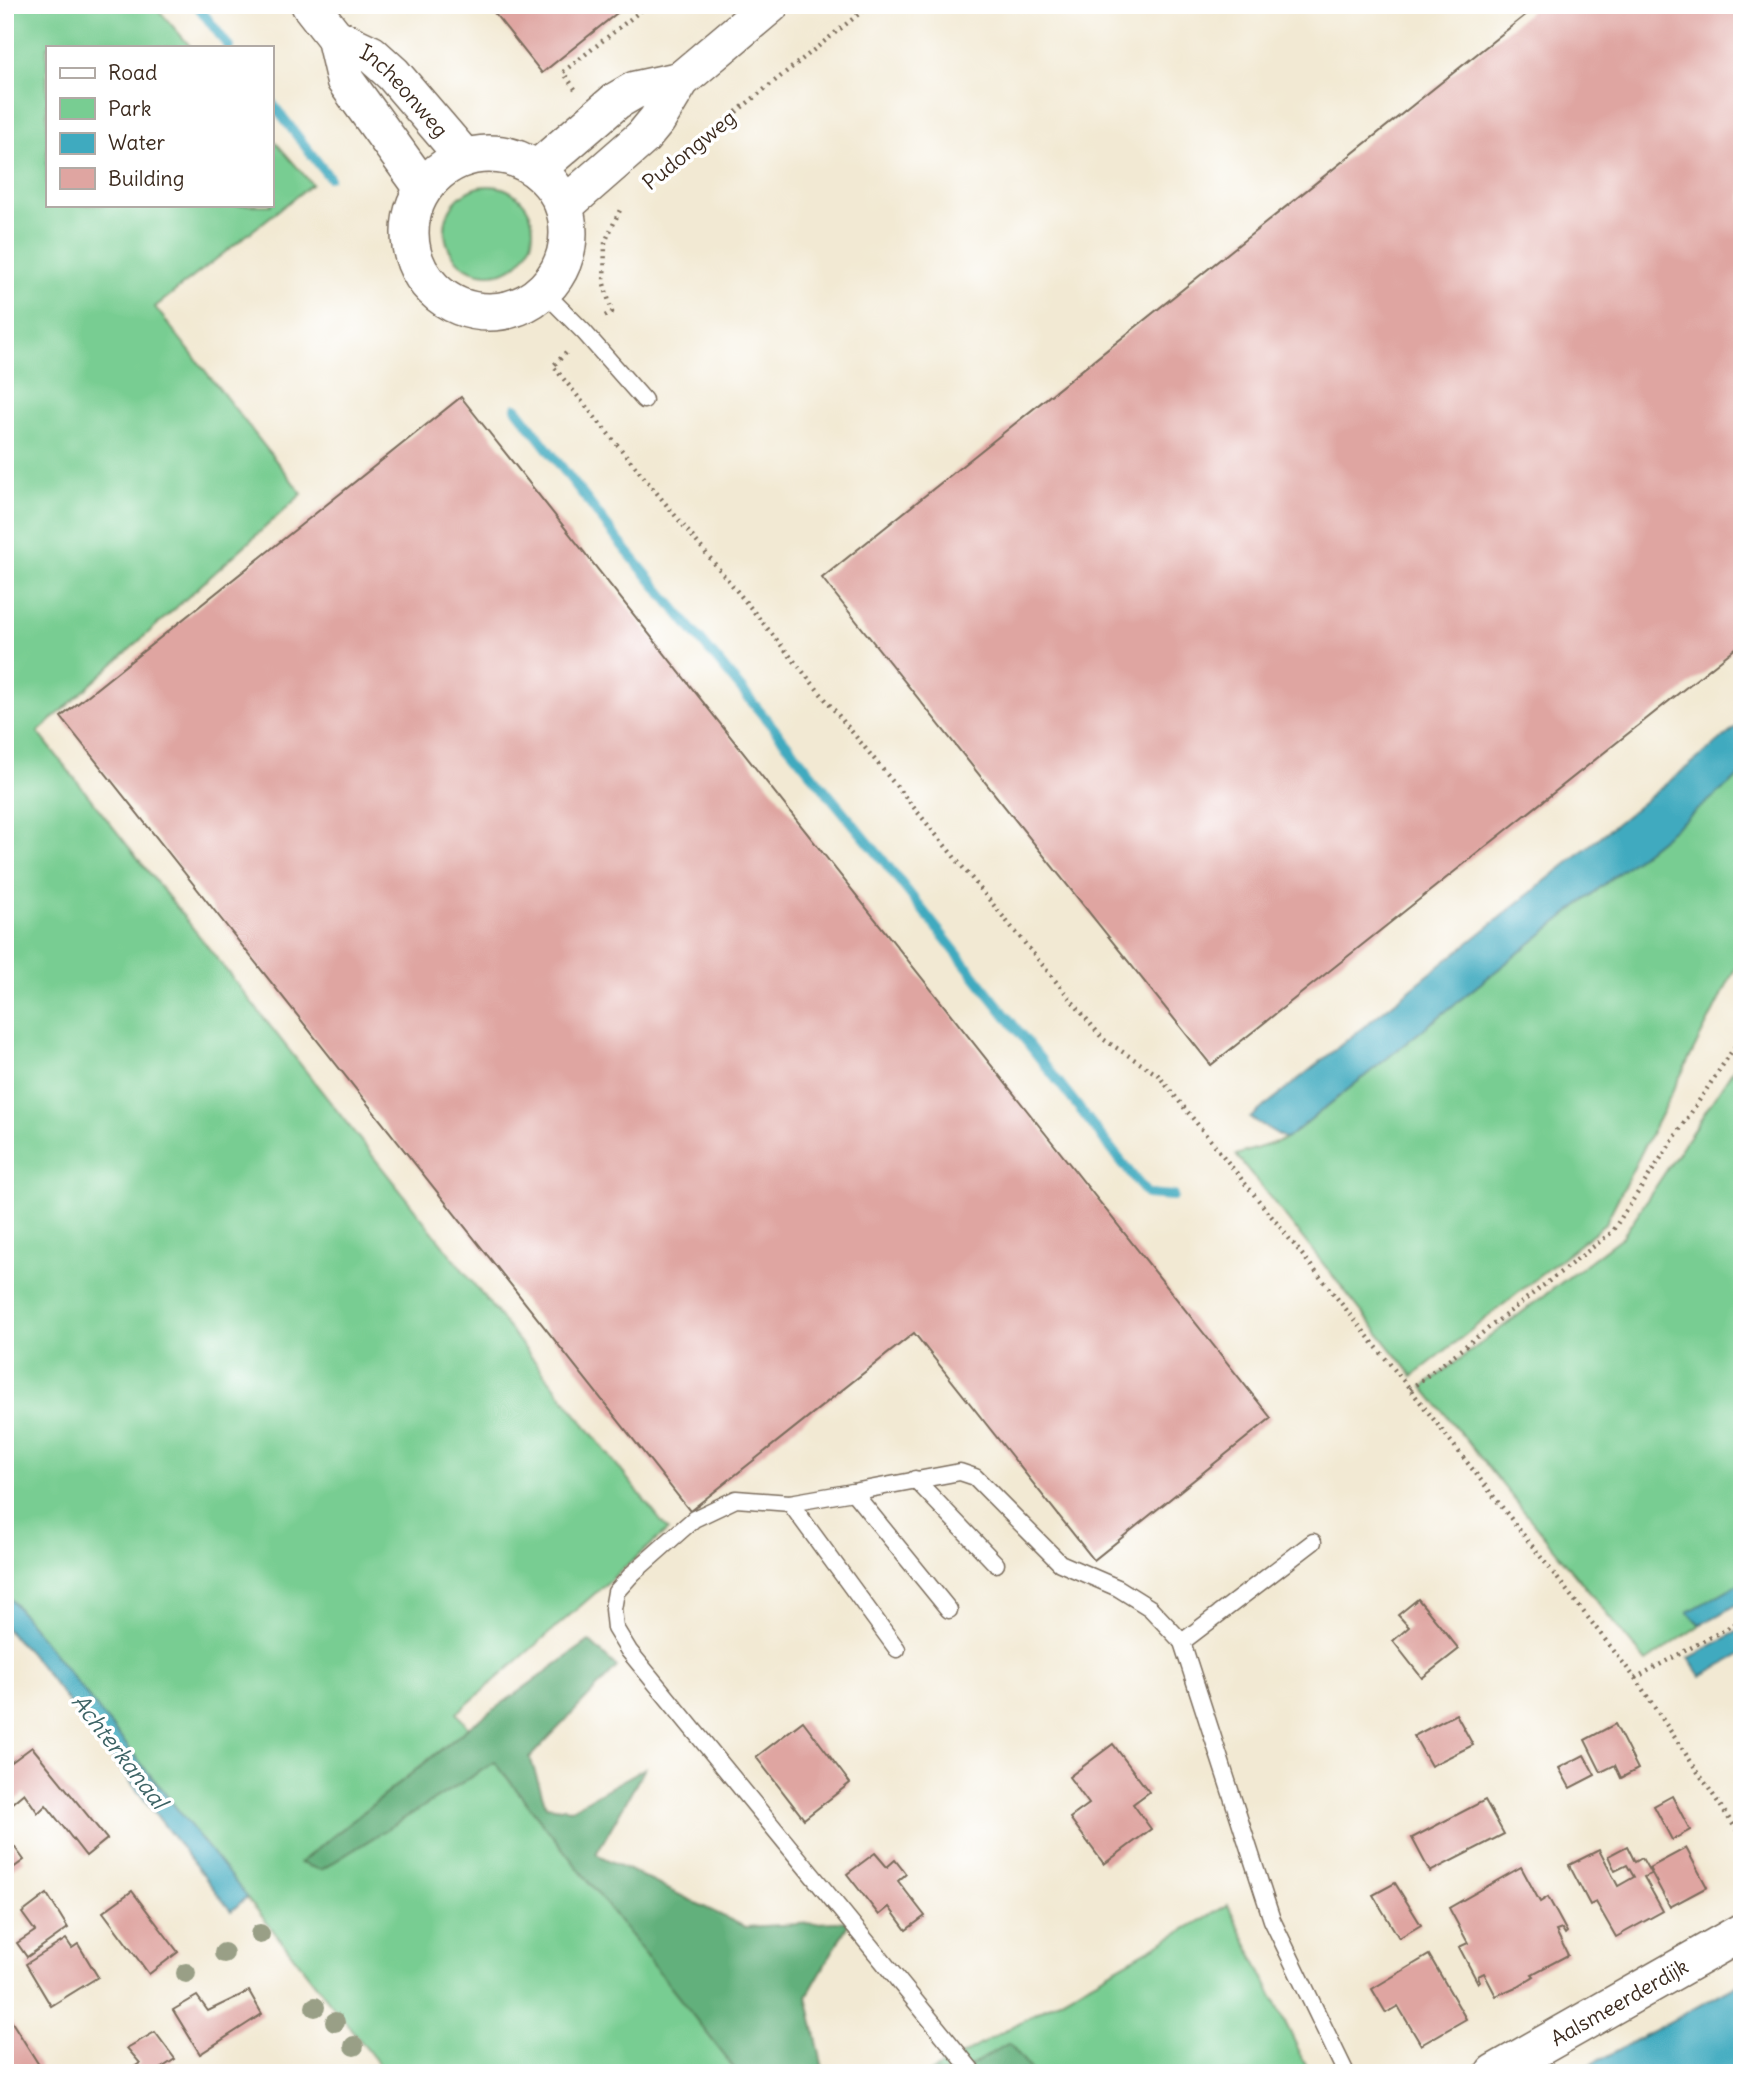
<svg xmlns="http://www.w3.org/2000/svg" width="1747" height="2078" font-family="Delius,sans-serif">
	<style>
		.green { fill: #78cd92; stroke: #5a7c58; stroke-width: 2 }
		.forest { fill: #62b07c; stroke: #4e6d4d; stroke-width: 2 }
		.water { fill: #3faabf; stroke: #3d6a6e; stroke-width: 2 }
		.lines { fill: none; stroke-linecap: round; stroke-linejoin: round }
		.stream { stroke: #3faabf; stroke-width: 10 }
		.building { fill: #dfa5a1 }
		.service-casing { stroke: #7b6d5d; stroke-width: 19 }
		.tertiary-casing { stroke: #7b6d5d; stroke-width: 40 }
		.path { stroke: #7b6d5d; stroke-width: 4.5; stroke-dasharray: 2 5; stroke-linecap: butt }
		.service { stroke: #fff; stroke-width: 16 }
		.tertiary { stroke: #fff; stroke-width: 37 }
		.tree { fill: #999f86 }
		.labels { text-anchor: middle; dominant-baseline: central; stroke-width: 7; stroke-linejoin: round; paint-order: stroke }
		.street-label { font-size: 21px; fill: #3b2a1e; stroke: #fff }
		.water-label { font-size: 23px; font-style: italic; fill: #3d6466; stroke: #fff }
	</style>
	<rect width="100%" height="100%" fill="#fff"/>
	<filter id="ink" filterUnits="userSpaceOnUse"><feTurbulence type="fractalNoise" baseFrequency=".0143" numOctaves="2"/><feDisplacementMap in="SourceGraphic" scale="14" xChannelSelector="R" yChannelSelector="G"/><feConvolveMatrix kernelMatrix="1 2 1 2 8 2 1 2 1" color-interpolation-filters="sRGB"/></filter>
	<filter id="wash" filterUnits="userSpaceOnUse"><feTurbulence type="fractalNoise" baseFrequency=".00686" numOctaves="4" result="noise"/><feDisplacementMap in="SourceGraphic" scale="28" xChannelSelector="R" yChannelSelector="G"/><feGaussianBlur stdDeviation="1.57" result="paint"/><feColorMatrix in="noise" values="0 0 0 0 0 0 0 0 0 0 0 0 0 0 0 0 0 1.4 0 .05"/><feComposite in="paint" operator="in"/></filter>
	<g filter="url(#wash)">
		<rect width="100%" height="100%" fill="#f2e9d3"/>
		<g class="green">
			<polygon points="5,5 154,5 191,47 47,47 47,205 271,205 271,137 312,184 155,307 302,494 38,732 668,1530 457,1713 468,1728 300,1863 321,1870 495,1762 738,2073 386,2073 5,1592"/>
			<circle cx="489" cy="230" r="44"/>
			<polygon points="1742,774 1742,955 1605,1224 1413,1376 1236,1155 1286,1139"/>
			<polygon points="1742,1056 1742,1582 1689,1612 1700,1625 1646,1662 1423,1387 1623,1236"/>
			<polygon points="1228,1905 1310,2073 930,2073"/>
		</g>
		<g class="forest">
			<polygon points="589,1641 617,1667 530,1757 546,1806 571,1809 645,1768 596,1854 745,1927 850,1921 807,1996 824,2073 738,2073 495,1762 321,1870 300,1863 468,1728"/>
			<polygon points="1009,2043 1034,2073 959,2073"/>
		</g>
		<g class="water">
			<polygon points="1742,723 1742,774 1286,1139 1250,1118"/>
			<polygon points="1742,1582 1742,1602 1700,1625 1688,1612"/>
			<polygon points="5,1592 247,1897 231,1911 34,1658 5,1628"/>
			<polygon points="1742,1629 1742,1654 1701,1676 1689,1658"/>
			<polygon points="1742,1982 1742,2073 1576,2073"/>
		</g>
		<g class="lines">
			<g class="stream">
				<polyline points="197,5 229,47"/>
				<polyline points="271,102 329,177"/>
				<polyline points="516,408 621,544 883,860 1147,1194 1173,1196"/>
			</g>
		</g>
		<g id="blocks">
			<g class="building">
				<polygon points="488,5 627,5 542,73"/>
				<polygon points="1538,5 1742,5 1742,643 1211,1065 822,578"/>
				<polygon points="461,397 1271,1418 1094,1560 914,1333 690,1511 61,717"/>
				<polygon points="1418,1599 1459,1649 1422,1678 1393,1641 1409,1627 1398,1615"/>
				<polygon points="1456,1714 1473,1745 1431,1766 1414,1736"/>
				<polygon points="803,1721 850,1783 804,1819 756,1757"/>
				<polygon points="1615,1724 1638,1769 1621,1778 1615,1765 1601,1772 1585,1740"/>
				<polygon points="1113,1744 1149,1792 1133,1804 1151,1829 1104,1864 1070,1818 1089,1804 1069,1777"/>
				<polygon points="32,1747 107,1839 86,1856 46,1805 38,1813 24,1793 12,1803 5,1794 5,1767"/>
				<polygon points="1584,1755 1595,1775 1570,1788 1559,1768"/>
				<polygon points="1672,1796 1690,1830 1672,1840 1654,1806"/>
				<polygon points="1485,1800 1504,1834 1430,1872 1412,1838"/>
				<polygon points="5,1834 24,1860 9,1871 5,1869"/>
				<polygon points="1627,1846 1635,1862 1642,1858 1651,1874 1644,1877 1663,1911 1616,1937 1596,1902 1590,1905 1569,1865 1599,1850 1618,1886 1634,1877 1627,1865 1615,1871 1608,1856"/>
				<polygon points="1686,1848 1707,1887 1670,1907 1649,1868"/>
				<polygon points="875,1853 887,1867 895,1860 906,1874 898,1881 925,1916 906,1930 889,1907 879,1915 847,1874"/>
				<polygon points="1521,1867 1540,1902 1548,1897 1567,1932 1565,1934 1562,1929 1556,1931 1568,1955 1532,1974 1534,1976 1518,1986 1496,1996 1484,1973 1478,1976 1480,1981 1478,1983 1459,1947 1468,1943 1449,1908"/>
				<polygon points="1395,1883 1421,1925 1399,1938 1373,1895"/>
				<polygon points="132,1891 178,1952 149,1974 103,1912"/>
				<polygon points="47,1894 68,1928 27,1957 17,1943 35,1931 22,1913"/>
				<polygon points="66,1939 72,1948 78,1944 98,1977 51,2006 26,1964"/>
				<polygon points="1429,1955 1466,2019 1421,2045 1398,2006 1386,2013 1372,1989"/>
				<polygon points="249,1991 262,2014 200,2054 173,2010 197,1996 208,2011"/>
				<polygon points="5,2011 44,2073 5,2073"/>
				<polygon points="155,2032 175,2059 154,2073 125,2073 140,2063 127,2048"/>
			</g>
		</g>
	</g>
	<g filter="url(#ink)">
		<use href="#blocks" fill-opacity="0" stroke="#7b6d5d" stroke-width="2"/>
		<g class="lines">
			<g class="service-casing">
				<g id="service">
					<polyline points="544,292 584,332 644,400"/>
					<polyline points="915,1479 996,1564"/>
					<polyline points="853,1492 790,1503 736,1499 694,1519 633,1573 616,1592 613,1609 615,1628 629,1651 974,2073"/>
					<polyline points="790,1503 897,1649"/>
					<polyline points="1313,1542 1182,1642 1272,1920 1346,2073"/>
					<polyline points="949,1610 853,1492 960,1472 975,1477 1060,1563 1118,1588 1150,1608 1182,1642"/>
				</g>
			</g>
			<g class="tertiary-casing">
				<g id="tertiary">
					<polyline points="310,5 335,37 345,80 423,188"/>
					<path id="s1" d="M335,37L371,54L393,74L464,157"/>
					<circle cx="489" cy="233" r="79"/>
					<polyline points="537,169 616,101 635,90 681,80"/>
					<polyline points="564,206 643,137 657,120 681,80 770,5"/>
					<path id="s2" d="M1494,2073L1742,1932"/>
				</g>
			</g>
			<g class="path">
				<polyline points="575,89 563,72 648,5"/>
				<polyline points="676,160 870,5"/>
				<polyline points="605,316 612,312 604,284 605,242 620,210"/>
				<polyline points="566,353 553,366 1103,1039 1158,1075 1410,1389 1635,1678 1742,1838"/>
				<polyline points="1410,1389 1611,1233 1742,1036"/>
				<polyline points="1635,1678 1742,1620"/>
			</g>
			<use href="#service" class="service"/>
			<use href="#tertiary" class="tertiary"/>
		</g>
		<g class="tree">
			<circle cx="260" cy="1934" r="10"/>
			<circle cx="224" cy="1953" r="10"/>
			<circle cx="186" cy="1973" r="10"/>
			<circle cx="315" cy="2007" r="10"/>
			<circle cx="335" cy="2022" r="10"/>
			<circle cx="354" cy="2046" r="10"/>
		</g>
	</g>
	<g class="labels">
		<g class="street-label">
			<text stroke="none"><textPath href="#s1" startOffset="89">Incheonweg</textPath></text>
			<text transform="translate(689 150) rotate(-39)">Pudongweg</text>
			<text stroke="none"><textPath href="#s2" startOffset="144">Aalsmeerderdijk</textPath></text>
		</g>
		<g class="water-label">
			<text transform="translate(120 1751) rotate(52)">Achterkanaal</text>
		</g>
	</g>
	<rect width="1747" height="2078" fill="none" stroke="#fff" stroke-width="28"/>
	<rect x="46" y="46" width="228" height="161" fill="#ffffff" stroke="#b1aaa5" stroke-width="2"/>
	<rect x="60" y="68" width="35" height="10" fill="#ffffff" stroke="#b1aaa5" stroke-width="2"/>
	<text x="108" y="80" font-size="21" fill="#3b2a1e">Road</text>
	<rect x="60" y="98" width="35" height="21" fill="#78cd92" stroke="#b1aaa5" stroke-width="2"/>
	<text x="108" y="116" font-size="21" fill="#3b2a1e">Park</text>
	<rect x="60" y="133" width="35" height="21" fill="#3faabf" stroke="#b1aaa5" stroke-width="2"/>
	<text x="108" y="150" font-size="21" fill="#3b2a1e">Water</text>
	<rect x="60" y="168" width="35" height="21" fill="#dfa5a1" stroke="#b1aaa5" stroke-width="2"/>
	<text x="108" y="186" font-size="21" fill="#3b2a1e">Building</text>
</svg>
